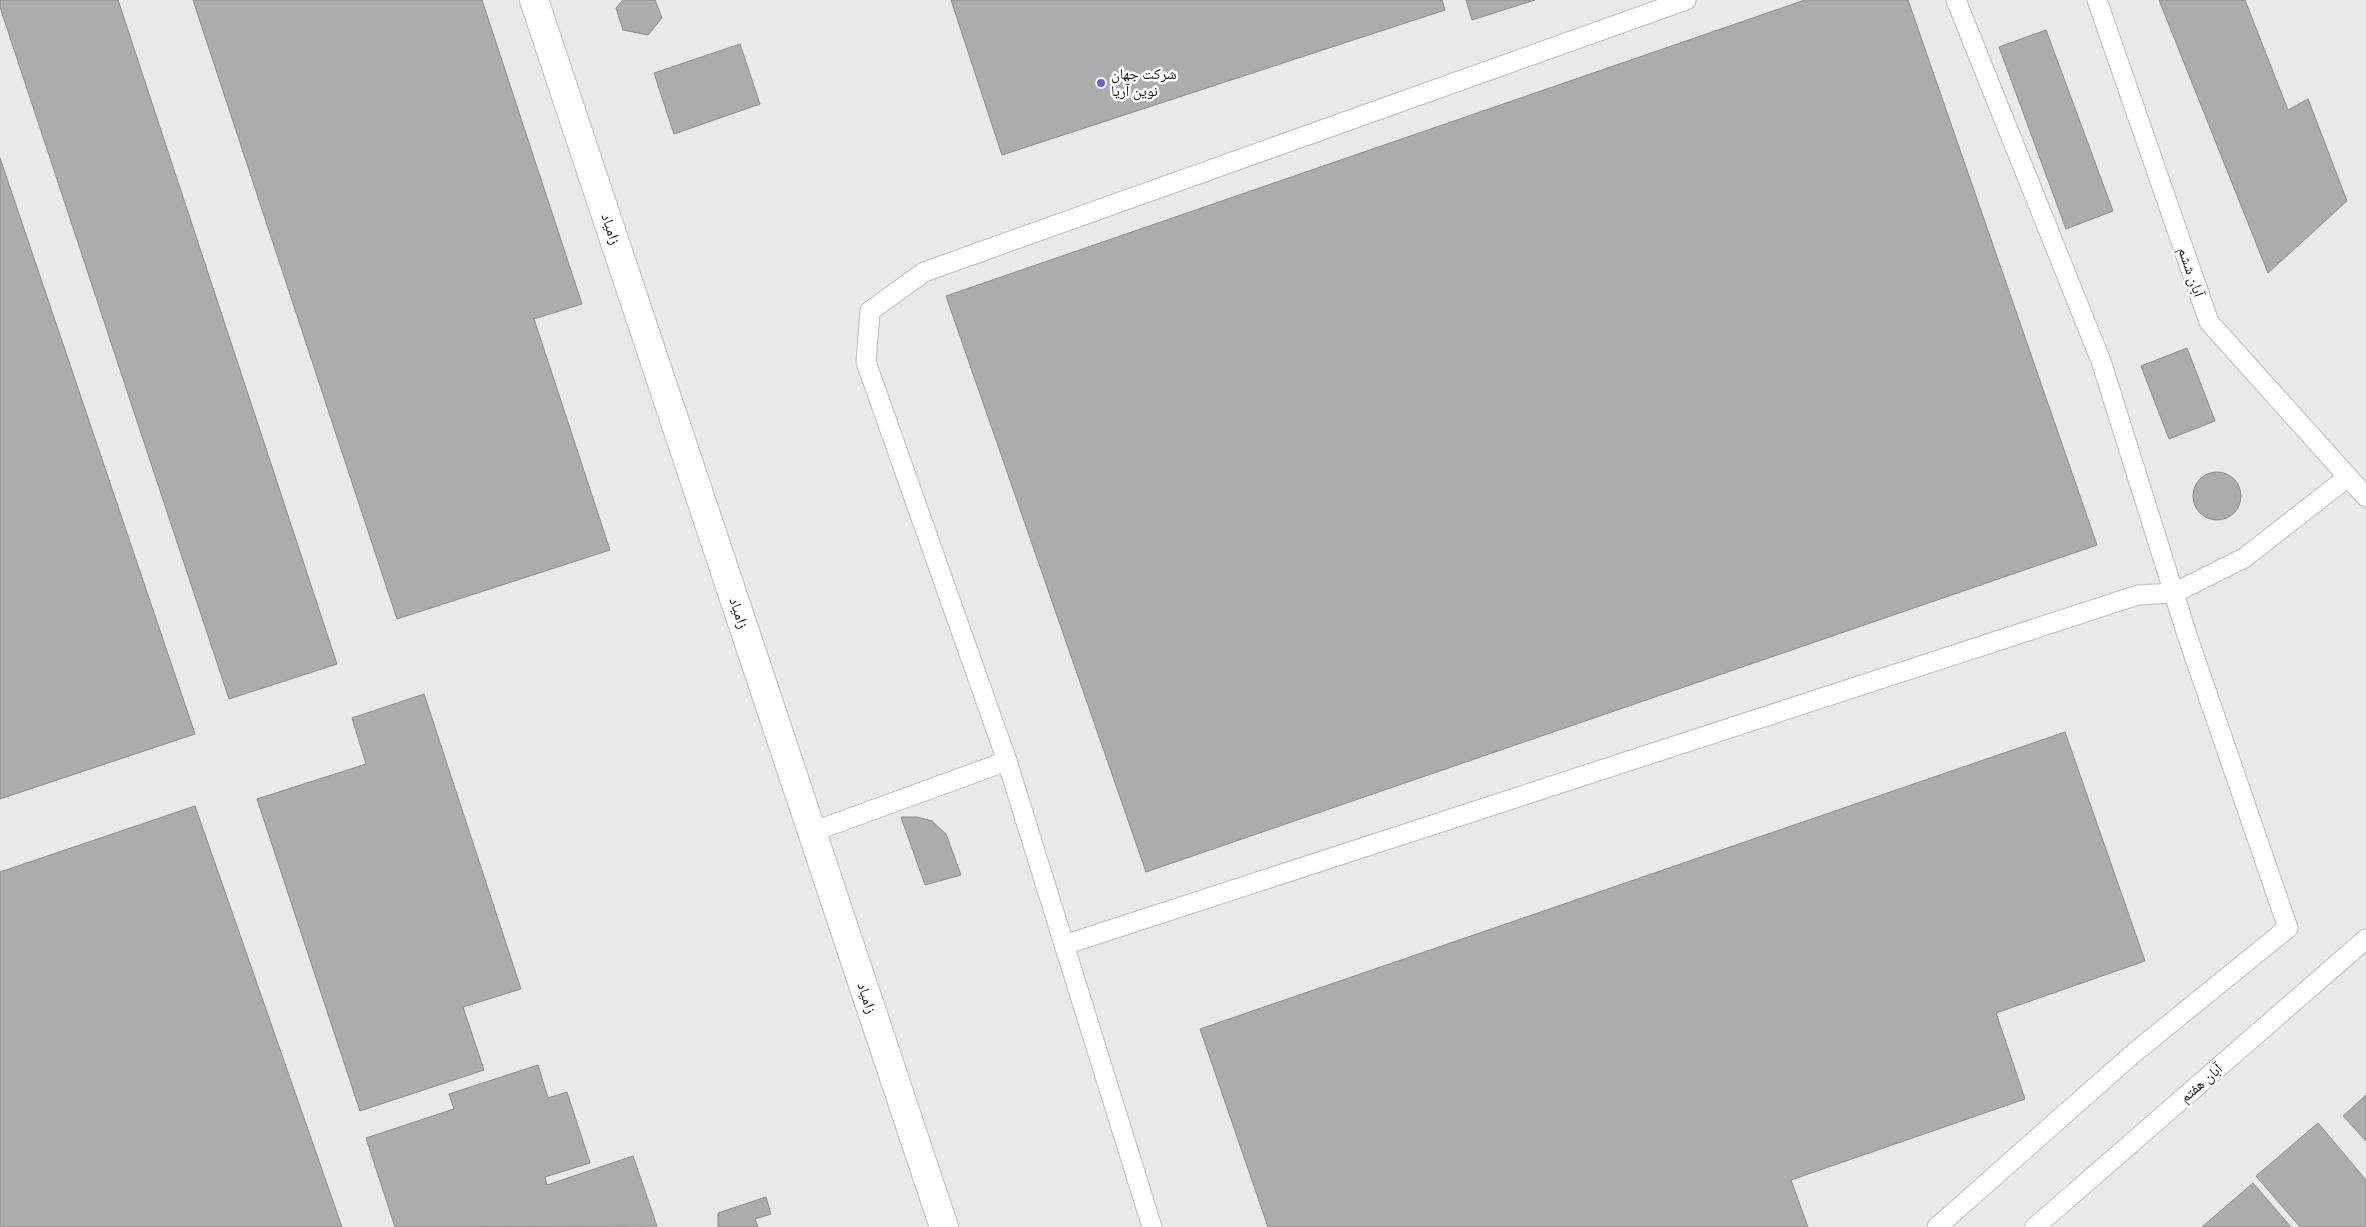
<svg xmlns="http://www.w3.org/2000/svg" width="2366" height="1227" font-family="'Zilla Slab','Noto Naskh Arabic',serif">
	<style>
		.building { fill: #abadaa; stroke: #8d8e8c }
		.lines { fill: none; stroke-linecap: round; stroke-linejoin: round }
		.service-casing { stroke: #bbbdba; stroke-width: 21 }
		.tertiary-casing { stroke: #bbbdba; stroke-width: 30 }
		.service { stroke: #fff; stroke-width: 19 }
		.tertiary { stroke: #fff; stroke-width: 28 }
		.poi-dot { fill: #6862db; stroke: #fff; stroke-width: 2 }
		.labels { text-anchor: middle; dominant-baseline: central; stroke-width: 5; stroke-linejoin: round; paint-order: stroke }
		.poi-label { font-size: 15px; fill: #121312; stroke: #fff; text-anchor: start }
		.street-label { font-size: 15px; fill: #121312; stroke: #fff }
	</style>
	<rect width="100%" height="100%" fill="#e8eae7"/>
	<g class="building">
		<polygon points="0,0 118,0 337,664 229,699 0,7"/>
		<polygon points="193,0 482,0 582,304 534,319 610,550 397,619"/>
		<polygon points="623,0 655,0 662,18 648,35 623,30 616,8"/>
		<polygon points="951,0 1442,0 1445,10 1002,155"/>
		<polygon points="1466,0 1535,0 1472,20"/>
		<polygon points="1805,0 1908,0 2097,545 1146,872 946,296"/>
		<polygon points="2159,0 2245,0 2288,110 2308,99 2347,201 2268,273"/>
		<polygon points="2046,30 2113,211 2066,229 1999,47"/>
		<polygon points="740,44 760,104 674,134 654,73"/>
		<polygon points="0,158 195,734 0,799"/>
		<polygon points="2187,348 2215,421 2169,439 2141,366"/>
		<circle cx="2217" cy="496" r="24"/>
		<polygon points="424,694 521,989 463,1007 484,1070 360,1111 257,799 366,764 352,718"/>
		<polygon points="2065,732 2145,961 1996,1013 2025,1099 1791,1180 1808,1227 1268,1227 1200,1029"/>
		<polygon points="195,806 342,1227 0,1227 0,872"/>
		<polygon points="901,817 917,817 932,821 946,834 961,875 925,885"/>
		<polygon points="538,1065 548,1098 567,1092 590,1163 545,1177 547,1185 633,1156 657,1226 395,1227 366,1138 454,1109 449,1094"/>
		<polygon points="2366,1095 2366,1141 2343,1116"/>
		<polygon points="2318,1123 2366,1180 2366,1227 2300,1227 2256,1176"/>
		<polygon points="2253,1183 2291,1227 2202,1227"/>
		<polygon points="766,1197 771,1214 755,1219 758,1227 718,1227 718,1213"/>
	</g>
	<g class="lines">
		<g class="service-casing">
			<g id="service">
				<polyline points="2097,0 2209,322 2366,497"/>
				<polyline points="812,832 1007,761"/>
				<polyline points="1064,945 2138,595 2174,593 2244,558 2348,477"/>
				<polyline points="1152,1227 1007,761 866,362 870,311 924,272 1686,0"/>
				<polyline points="1937,1227 2135,1052 2288,928 2188,638 2101,361 1956,0"/>
				<polyline points="2035,1227 2366,939"/>
			</g>
		</g>
		<g class="tertiary-casing">
			<polyline id="tertiary" points="534,0 944,1227"/>
		</g>
		<use href="#service" class="service"/>
		<use href="#tertiary" class="tertiary"/>
	</g>
	<circle class="poi-dot" cx="1101" cy="83" r="5"/>
	<g class="labels">
		<g class="poi-label">
			<text x="1111" y="74">شرکت جهان<tspan x="1111" dy="17">نوین آریا</tspan></text>
		</g>
		<g class="street-label">
			<text transform="translate(611 229) rotate(72)">زامیاد</text>
			<text transform="translate(2191 272) rotate(71)">آبان ششم</text>
			<text transform="translate(739 613) rotate(72)">زامیاد</text>
			<text transform="translate(867 998) rotate(72)">زامیاد</text>
			<text transform="translate(2201 1083) rotate(-41)">آبان هفتم</text>
		</g>
	</g>
</svg>
